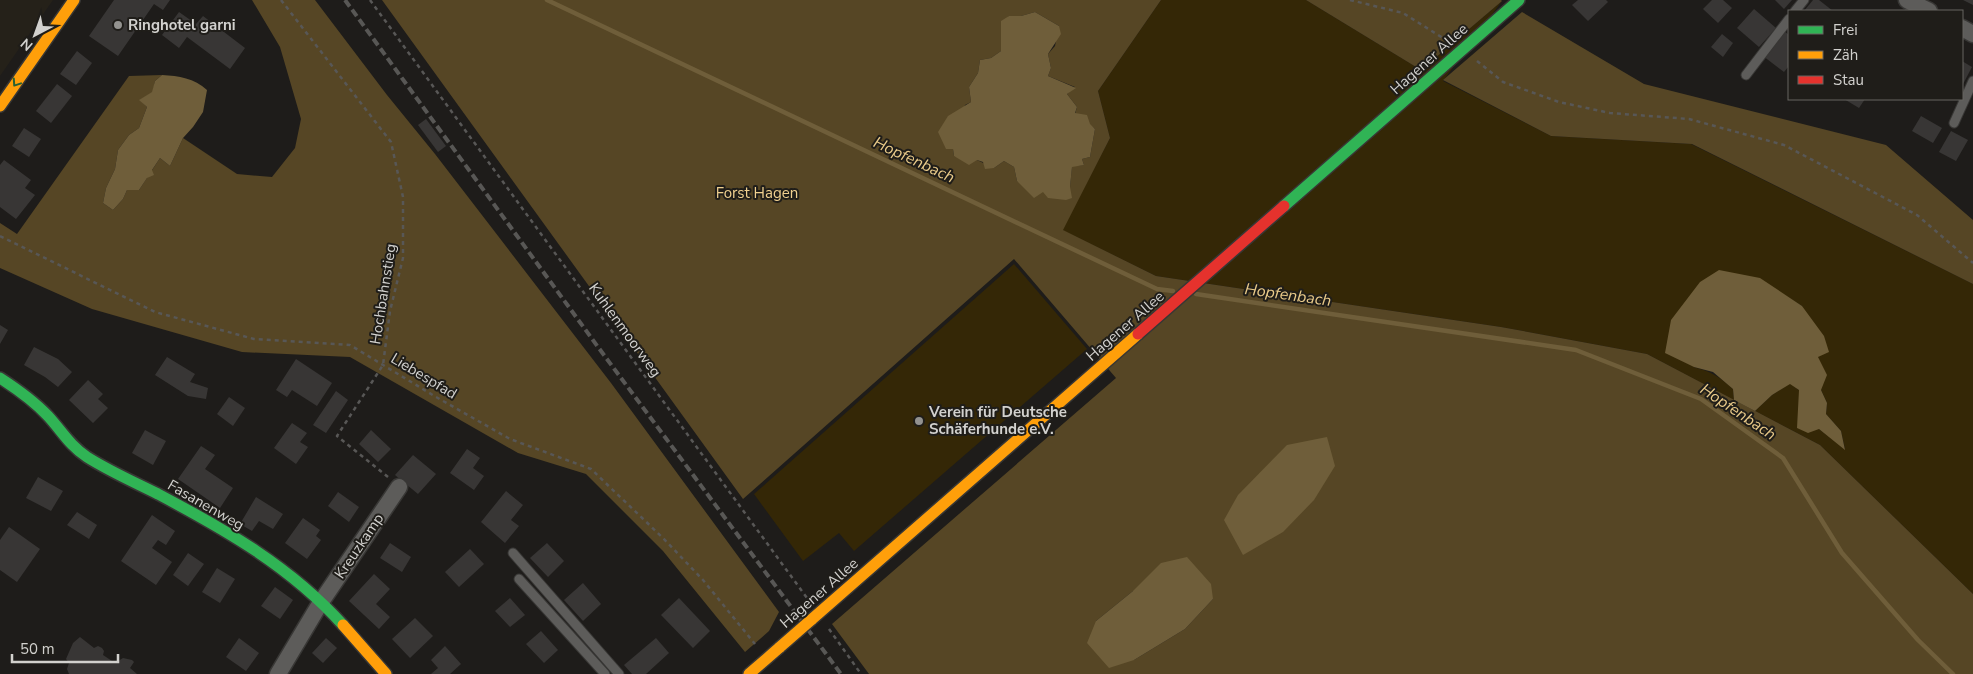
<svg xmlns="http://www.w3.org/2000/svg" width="1973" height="674" font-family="'Nunito Sans',sans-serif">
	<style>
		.built { fill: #252119 }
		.green { fill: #342706 }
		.forest { fill: #564625; fill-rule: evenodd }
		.water { fill: #6f5e3a }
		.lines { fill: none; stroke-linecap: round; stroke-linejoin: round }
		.stream { stroke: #6f5e3a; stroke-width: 4.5 }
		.building { fill: #383635 }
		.lane-casing { stroke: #383735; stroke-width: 11 }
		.street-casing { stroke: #383735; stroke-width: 19 }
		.fast-casing { stroke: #383735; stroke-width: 14 }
		.slow-casing { stroke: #383735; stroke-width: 14 }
		.jam-casing { stroke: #383735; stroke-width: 14 }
		.path { stroke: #585756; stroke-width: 2.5; stroke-dasharray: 4 4; stroke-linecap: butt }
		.lane { stroke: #5d5c5a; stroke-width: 9 }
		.street { stroke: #5d5c5a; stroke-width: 16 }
		.fast { stroke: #30b455; stroke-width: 11 }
		.slow { stroke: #ff9f0a; stroke-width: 11 }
		.jam { stroke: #e5322d; stroke-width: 11 }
		.rail { stroke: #585755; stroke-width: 4; stroke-dasharray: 8 4; stroke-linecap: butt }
		.slow-bridge-casing { stroke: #383735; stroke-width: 14; stroke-linecap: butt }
		.slow-bridge { stroke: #ff9f0a; stroke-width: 11 }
		.oneway { stroke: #276134 }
		.poi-dot { fill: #93928f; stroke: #1f1d19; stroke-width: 2 }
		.labels { text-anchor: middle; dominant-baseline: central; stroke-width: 4; stroke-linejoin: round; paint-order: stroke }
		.poi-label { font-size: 15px; font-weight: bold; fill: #d2d1ce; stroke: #1f1d19; text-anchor: start }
		.street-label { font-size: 15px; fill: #d2d1ce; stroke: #1f1d19 }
		.park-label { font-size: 15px; fill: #f0d08f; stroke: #1f1d19 }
		.water-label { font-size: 16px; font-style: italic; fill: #e9ca89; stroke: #1f1d19 }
	</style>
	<rect width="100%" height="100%" fill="#1e1c1a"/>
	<polygon class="built" points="0,0 53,0 0,76"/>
	<g class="green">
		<path d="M1161,0H1306L1421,70L1502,1L1443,81L1551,136L1691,144L1973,284V594L1820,445L1755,411L1772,395L1790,383L1799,390L1819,429L1845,449L1841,431L1826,414L1827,403L1821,390L1818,357L1802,306L1783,294L1694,367C1712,372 1720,377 1733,389L1734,400L1647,354L1501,327L1156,276L1062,230L1110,138L1098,91Z"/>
		<polygon points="1014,264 1087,349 854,551 839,533 803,561 754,494"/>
	</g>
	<g class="forest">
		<polygon points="252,0 315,0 387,95 435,154 611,383 779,612 769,631 745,652 663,551 586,474 518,453 350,357 242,352 92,309 0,268 0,223 17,234 129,76 162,75 155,81 153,92 140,100 147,107 139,128 129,135 118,150 115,169 106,188 103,203 113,210 123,199 127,190 139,190 160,158 170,166 183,138 237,174 272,177 295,148 301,119 280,47"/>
		<path d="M382,0H1161L1098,91L1110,138L1063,230L1156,276L1501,327L1647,354L1820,445L1973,594V674H869L832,624L1116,378L1014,259L743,499ZM1035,12L1059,26L1055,46L1048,54L1051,68L1048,76L1075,87L1067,94L1077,107L1075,114L1095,129L1090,157L1082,159L1084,165L1072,166L1070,187L1043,192L1017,181L1014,167L1004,161L994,168L977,160L954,156L953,149L965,105L971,102L969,87L978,73L980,60L991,58L1001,51L1002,26L1009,16H1021ZM1133,591L1213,599L1185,629L1134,660L1096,621Z"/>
		<polygon points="1306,0 1501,0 1502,1 1421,70"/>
		<polygon points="1522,12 1644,84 1886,145 1973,220 1973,284 1692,144 1551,136 1443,80"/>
	</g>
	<g class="water">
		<polygon points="1035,12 1059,26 1061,34 1048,54 1051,68 1048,76 1076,88 1067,94 1077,107 1075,113 1087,115 1090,124 1095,129 1090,157 1082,159 1084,165 1072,167 1070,187 1072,198 1066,200 1048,198 1043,192 1034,198 1017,181 1014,167 1004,161 994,168 985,169 983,162 977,160 969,165 954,156 953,149 946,149 938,132 948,116 971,102 969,87 978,73 980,60 991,58 1001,51 1001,21 1009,16 1021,16"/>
		<path d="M162,75C179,76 194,78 207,90L203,112L193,127L183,138L170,166L160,158L152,170L154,175L147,178L139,190H127L123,199L113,210L103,203L106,188L115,169L118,150L129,135L139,128L147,107L139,100L152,92L155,81Z"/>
		<polygon points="1719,270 1760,278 1802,306 1824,336 1829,352 1818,357 1827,375 1821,390 1827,403 1826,414 1841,431 1845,450 1819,429 1808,433 1797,428 1799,390 1790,384 1772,395 1755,411 1734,400 1733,389 1713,372 1694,367 1665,353 1671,320 1700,282"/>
		<polygon points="1327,437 1335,466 1314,500 1283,532 1243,555 1224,520 1238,495 1287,445"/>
		<polygon points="1187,557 1211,584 1213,599 1185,629 1134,660 1109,668 1087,643 1096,621 1133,591 1161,563"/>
	</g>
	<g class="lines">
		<g class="stream">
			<polyline points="547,0 1157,289 1173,291"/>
			<polyline points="1196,294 1576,350 1701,399 1783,458 1842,553 1918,640 1953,674"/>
		</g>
	</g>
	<g class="building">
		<polygon points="114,0 170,0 163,10 154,4 118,56 89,36"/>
		<polygon points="1578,0 1606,0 1608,2 1588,21 1572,5"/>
		<polygon points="1712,0 1723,0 1732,8 1718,23 1703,9"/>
		<polygon points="1775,0 1792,0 1784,9"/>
		<polygon points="1813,0 1819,0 1833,11 1804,11"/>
		<polygon points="1963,0 1973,0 1973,5"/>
		<polygon points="1754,9 1776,28 1759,47 1737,28"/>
		<polygon points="179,12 196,24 203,16 245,48 230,69 187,37 179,48 162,35"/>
		<polygon points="1783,30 1789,35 1789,66 1784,72 1763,56"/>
		<polygon points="1722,34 1733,43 1723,57 1711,47"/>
		<polygon points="77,51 92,63 76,85 60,74"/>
		<polygon points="1962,61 1972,67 1962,86"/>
		<polygon points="57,84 72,96 51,123 36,111"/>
		<polygon points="1844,99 1865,99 1859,108"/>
		<polygon points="1921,116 1942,128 1933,143 1912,131"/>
		<polygon points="426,119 446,146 438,152 418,125"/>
		<polygon points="24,128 41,139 29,157 12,146"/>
		<polygon points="1951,131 1968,140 1956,161 1939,152"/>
		<polygon points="4,160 31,180 25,188 35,195 16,219 0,207 0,165"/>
		<polygon points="0,325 8,330 0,344"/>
		<polygon points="34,347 58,359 72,372 58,387 45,377 24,365"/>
		<polygon points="167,357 195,374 190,382 208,388 206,399 188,396 155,375"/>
		<polygon points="296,359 332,383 317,406 292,390 287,397 276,390"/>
		<polygon points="88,380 103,394 98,399 108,408 93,423 69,400"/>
		<polygon points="336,391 348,400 326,433 313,425"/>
		<polygon points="229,397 245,408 233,426 217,414"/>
		<polygon points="292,423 307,433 300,442 308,447 296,464 274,448"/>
		<polygon points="145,430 166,441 153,465 132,453"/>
		<polygon points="371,430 391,449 378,462 359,444"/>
		<polygon points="201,446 215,455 205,469 233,488 220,508 178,479"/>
		<polygon points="467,449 480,458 473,468 484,476 474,490 450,473"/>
		<polygon points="413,455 436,474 418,494 395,475"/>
		<polygon points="38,477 63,491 51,511 26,498"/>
		<polygon points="506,491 523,505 511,520 519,526 505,543 481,522"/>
		<polygon points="338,492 359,507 349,522 328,506"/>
		<polygon points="256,497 283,514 273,529 259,521 252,531 240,524"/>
		<polygon points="77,512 97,525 89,539 67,525"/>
		<polygon points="152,515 175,531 166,545 158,540 152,548 172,562 156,585 121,561"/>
		<polygon points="303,518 320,530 316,536 321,540 307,559 285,543"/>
		<polygon points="9,527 40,549 17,582 0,570 0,540"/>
		<polygon points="390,543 411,557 402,572 380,558"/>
		<polygon points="547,543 564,561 548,577 530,558"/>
		<polygon points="470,549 484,564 459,587 445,572"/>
		<polygon points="188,553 204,564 188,586 173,575"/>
		<polygon points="217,568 235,579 220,603 202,592"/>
		<polygon points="374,574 390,589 376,604 390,617 379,629 349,601"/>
		<polygon points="583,583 601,604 583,621 564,600"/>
		<polygon points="275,587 293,600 280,619 261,606"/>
		<polygon points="510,598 525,615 510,627 495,611"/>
		<polygon points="679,598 710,631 693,648 661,615"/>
		<polygon points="415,618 433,636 410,658 392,639"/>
		<polygon points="541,631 558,650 544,663 526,644"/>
		<polygon points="80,637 94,648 98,646 102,648 104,651 103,655 115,663 123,658 132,660 134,662 130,668 137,674 69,674 67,669 69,663 66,659 73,643"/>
		<polygon points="239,638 259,653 246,671 226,657"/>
		<polygon points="326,638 337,648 323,663 312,653"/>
		<polygon points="656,638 669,653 646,674 632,674 624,665"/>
		<polygon points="445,646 461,664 450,674 431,674 438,668 431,660"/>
	</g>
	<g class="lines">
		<g class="lane-casing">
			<g id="lane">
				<polyline points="1795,11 1804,0"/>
				<polyline points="1746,75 1789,19"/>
				<polyline points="1954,123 1973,81"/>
				<polyline points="513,553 619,674"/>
				<polyline points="519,579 605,674"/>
			</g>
		</g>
		<g class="street-casing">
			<g id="street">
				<polyline points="1907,0 1929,11"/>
				<polyline points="1962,28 1973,34"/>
				<polyline points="278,674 321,602 399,487"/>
			</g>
		</g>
		<g class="fast-casing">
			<g id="fast">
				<polyline points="1284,206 1519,0"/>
				<path d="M0,378C17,389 34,401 48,416C61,430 70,446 87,457C109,471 134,482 158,494C226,530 291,567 343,625"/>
			</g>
		</g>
		<g class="slow-casing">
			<g id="slow">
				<polyline points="0,106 74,0"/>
				<polyline points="811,620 1138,334"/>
				<polyline points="343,625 386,674"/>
				<polyline points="749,674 780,647"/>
			</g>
		</g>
		<g class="jam-casing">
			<polyline id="jam" points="1138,334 1284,206"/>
		</g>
		<g class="path">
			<polyline points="281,0 391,142 403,197 403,258 390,311 383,365 337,436 388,477"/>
			<polyline points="370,0 807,598"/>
			<polyline points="1350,0 1403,13 1446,40"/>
			<polyline points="1477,61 1503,82 1559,102 1610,113 1689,119 1784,145 1917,215 1973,263"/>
			<polyline points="0,236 155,312 254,339 350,345 436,397 510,439 591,469 663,538 703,580 755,644"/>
			<polyline points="829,629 861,674"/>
		</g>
		<use href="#lane" class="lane"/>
		<use href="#street" class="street"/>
		<use href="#fast" class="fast"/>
		<use href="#slow" class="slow"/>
		<use href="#jam" class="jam"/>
		<polyline class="rail" points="345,0 598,347 841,674"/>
		<g class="slow-bridge-casing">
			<polyline id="slow-bridge" points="780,647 811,620"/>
		</g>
		<use href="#slow-bridge" class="slow-bridge"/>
	</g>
	<defs><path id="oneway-chevron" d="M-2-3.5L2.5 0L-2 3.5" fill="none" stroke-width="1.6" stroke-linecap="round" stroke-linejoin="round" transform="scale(1.25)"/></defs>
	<use class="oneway" href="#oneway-chevron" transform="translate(16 83) rotate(124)"/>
	<g class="poi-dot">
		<circle cx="118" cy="25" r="5"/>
		<circle cx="919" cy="421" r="5"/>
	</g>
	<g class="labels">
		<g class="poi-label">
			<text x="128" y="25">Ringhotel garni</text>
			<text x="929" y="412">Verein für Deutsche<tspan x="929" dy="17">Schäferhunde e.V.</tspan></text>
		</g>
		<g class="street-label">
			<text transform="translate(1429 59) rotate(-42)">Hagener Allee</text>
			<text transform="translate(383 294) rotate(-81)">Hochbahnstieg</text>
			<text transform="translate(1125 326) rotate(-41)">Hagener Allee</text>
			<text transform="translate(625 330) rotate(54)">Kuhlenmoorweg</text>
			<text transform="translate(424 376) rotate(31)">Liebespfad</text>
			<text transform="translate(206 505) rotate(30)">Fasanenweg</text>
			<text transform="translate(359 546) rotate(-56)">Kreuzkamp</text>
			<text transform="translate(819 593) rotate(-41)">Hagener Allee</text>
		</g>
		<g class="park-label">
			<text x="757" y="193">Forst Hagen</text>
		</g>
		<g class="water-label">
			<text transform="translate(914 160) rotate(25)">Hopfenbach</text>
			<text transform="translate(1288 295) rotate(8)">Hopfenbach</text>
			<text transform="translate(1738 412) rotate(34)">Hopfenbach</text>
		</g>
	</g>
	<rect x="1788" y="10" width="175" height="90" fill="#1f1d19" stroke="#676561"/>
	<rect x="1798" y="26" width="25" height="8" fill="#30b455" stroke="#676561"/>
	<text x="1833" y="35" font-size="15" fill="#d2d1ce">Frei</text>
	<rect x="1798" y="51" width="25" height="8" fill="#ff9f0a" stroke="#676561"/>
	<text x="1833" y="60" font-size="15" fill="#d2d1ce">Zäh</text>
	<rect x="1798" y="76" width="25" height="8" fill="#e5322d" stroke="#676561"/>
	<text x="1833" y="85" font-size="15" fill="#d2d1ce">Stau</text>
	<g transform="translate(35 35) rotate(221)" stroke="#1f1d19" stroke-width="4" paint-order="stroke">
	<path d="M0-4L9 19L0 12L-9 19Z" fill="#d2d1ce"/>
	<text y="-8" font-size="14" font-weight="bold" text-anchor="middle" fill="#d2d1ce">N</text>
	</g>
	<path d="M12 654v8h106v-8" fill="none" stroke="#d2d1ce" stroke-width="2.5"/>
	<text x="20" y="654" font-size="15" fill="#d2d1ce" stroke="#1f1d19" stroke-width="4" paint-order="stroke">50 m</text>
</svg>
